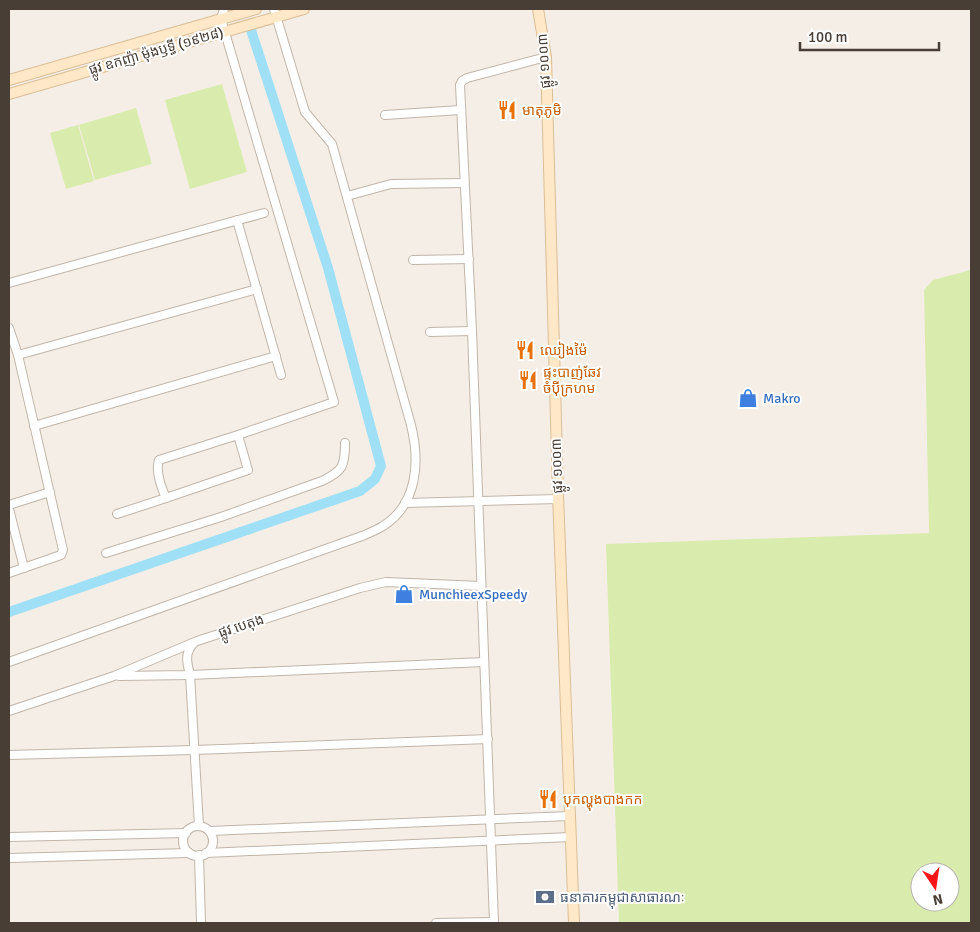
<svg xmlns="http://www.w3.org/2000/svg" width="980" height="932" font-family="Signika,'Noto Sans Khmer',sans-serif">
	<style>
		.green { fill: #daecad; fill-rule: evenodd }
		.lines { fill: none; stroke-linecap: round; stroke-linejoin: round }
		.canal { stroke: #9fe0f6; stroke-width: 10 }
		.street-casing { stroke: #c1b5a9; stroke-width: 10 }
		.secondary-casing { stroke: #dbbe96; stroke-width: 12 }
		.street { stroke: #fff; stroke-width: 8 }
		.secondary { stroke: #ffe8c7; stroke-width: 10 }
		.labels { text-anchor: middle; dominant-baseline: central; stroke-width: 4; stroke-linejoin: round; paint-order: stroke }
		.street-label { font-size: 14px; fill: #493e35; stroke: #fff }
		.food-label { font-size: 14px; fill: #c56008; stroke: #fff; text-anchor: start }
		.shop-label { font-size: 14px; fill: #366cbe; stroke: #fff; text-anchor: start }
		.service-label { font-size: 14px; fill: #4e5e75; stroke: #fff; text-anchor: start }
	</style>
	<rect width="100%" height="100%" fill="#f5eee7"/>
	<g class="green">
		<polygon points="222,84 247,172 190,189 165,100"/>
		<polygon points="136,108 152,164 95,180 79,125"/>
		<polygon points="78,125 94,181 66,189 50,133"/>
		<path d="M971,270V923H619L606,544L929,533L924,290L933,280ZM920,872H950V902H920Z"/>
	</g>
	<g class="lines">
		<polyline class="canal" points="9,612 360,491 375,479 381,466 328,268 250,27"/>
		<g class="street-casing">
			<g id="street">
				<path d="M224,9L221,19L334,402L238,435L159,460C155,472 161,487 166,498L248,470L238,435"/>
				<polyline points="385,115 460,110"/>
				<polyline points="347,196 391,184 464,183"/>
				<polyline points="237,220 281,375"/>
				<polyline points="413,260 469,259"/>
				<polyline points="9,283 264,213"/>
				<polyline points="9,328 18,355 63,550 61,555 9,573"/>
				<polyline points="430,332 472,331"/>
				<polyline points="18,355 257,289"/>
				<polyline points="34,426 276,356"/>
				<polyline points="405,503 558,499"/>
				<polyline points="9,505 50,492"/>
				<polyline points="9,509 24,568"/>
				<polyline points="117,514 166,498"/>
				<path d="M106,553L221,517L322,481C343,471 345,466 345,443"/>
				<path d="M194,643C184,653 187,663 190,675L199,826"/>
				<path d="M9,662L362,536C369,533 377,530 383,526C418,504 420,461 411,425L332,144L305,112L274,9"/>
				<polyline points="119,676 190,675 484,662"/>
				<polyline points="9,711 114,676 197,641 360,588 386,582 481,586"/>
				<polyline points="9,755 194,750 488,739"/>
				<circle cx="198" cy="841" r="15"/>
				<polyline points="210,831 570,816"/>
				<polyline points="9,837 186,833"/>
				<polyline points="206,853 571,837"/>
				<polyline points="199,855 201,923"/>
				<polyline points="9,858 189,853"/>
				<polyline points="436,923 494,922"/>
				<polyline points="494,923 472,331 460,85 462,81 467,78 546,57"/>
			</g>
		</g>
		<g class="secondary-casing">
			<g id="secondary">
				<polyline points="538,9 546,57 558,494 574,923"/>
				<polyline points="9,80 256,9"/>
				<polyline points="9,94 304,9"/>
			</g>
		</g>
		<use href="#street" class="street"/>
		<use href="#secondary" class="secondary"/>
	</g>
	<defs>
		<g id="restaurant-bare" transform="scale(1.5)"><path d="M-5-6h1v4h1v-4h1v4h1v-4h1v5L-1.5 .5V6h-2V.5L-5-1ZM5-6V6H3V1.5H1.5Q1.5-4 5-6Z" fill="#e8710a" stroke="#fff" stroke-width="2.5" paint-order="stroke"/></g>
		<g id="shop-bare" transform="scale(1.5)"><path d="M-5-2.5h2.3a2.7 3.5 0 0 1 5.4 0H5L5.5 6h-11ZM-1.5-2.5h3a1.5 2.3 0 0 0-3 0Z" fill="#3f7fe0" stroke="#fff" stroke-width="2.5" paint-order="stroke"/></g>
		<g id="bank-bare" transform="scale(1.5)"><path d="M-6-4H6V4H-6ZM0-2.3a2.3 2.3 0 1 0 0 4.6a2.3 2.3 0 1 0 0-4.6Z" fill="#5c6f8a" stroke="#fff" stroke-width="2.5" paint-order="stroke"/></g>
	</defs>
	<g fill-rule="evenodd">
		<use href="#restaurant-bare" x="507" y="110"/>
		<use href="#restaurant-bare" x="525" y="350"/>
		<use href="#restaurant-bare" x="528" y="380"/>
		<use href="#shop-bare" x="748" y="398"/>
		<use href="#shop-bare" x="404" y="594"/>
		<use href="#restaurant-bare" x="548" y="799"/>
		<use href="#bank-bare" x="545" y="897"/>
	</g>
	<g class="labels">
		<g class="street-label">
			<text transform="translate(156 51) rotate(-16)">ផ្លូវ ឧកញ៉ា ម៉ុងឫទ្ធី (១៩២៨)</text>
			<text transform="translate(544 61) rotate(-94)">ផ្លូវ ១០០៣</text>
			<text transform="translate(557 466) rotate(-92)">ផ្លូវ ១០០៣</text>
			<text transform="translate(241 626) rotate(-18)">ផ្លូវ បេតុង</text>
		</g>
		<g class="food-label">
			<text x="522" y="110">មាតុភូមិ</text>
			<text x="540" y="350">ឈៀងម៉ៃ</text>
			<text x="543" y="372">ផ្ទះបាញ់ឆែវ<tspan x="543" dy="16">ចំប៉ីក្រហម</tspan></text>
			<text x="563" y="799">បុកល្ហុងបាងកក</text>
		</g>
		<g class="shop-label">
			<text x="763" y="398">Makro</text>
			<text x="419" y="594">MunchieexSpeedy</text>
		</g>
		<g class="service-label">
			<text x="560" y="897">ធនាគារកម្ពុជាសាធារណៈ</text>
		</g>
	</g>
	<rect width="980" height="932" fill="none" stroke="#493e35" stroke-width="20"/>
	<g transform="translate(935 887) rotate(167)"><circle r="24" fill="#ffffff" stroke="#b6b2ae"/>
	<path d="M0-4L9 19L0 12L-9 19Z" fill="#ff1417"/>
	<text y="-8" font-size="14" font-weight="bold" text-anchor="middle" fill="#493e35">N</text>
	</g>
	<path d="M800 42v8h139v-8" fill="none" stroke="#493e35" stroke-width="2.5"/>
	<text x="808" y="42" font-size="15" fill="#493e35" stroke="#ffffff" stroke-width="4" paint-order="stroke">100 m</text>
</svg>
